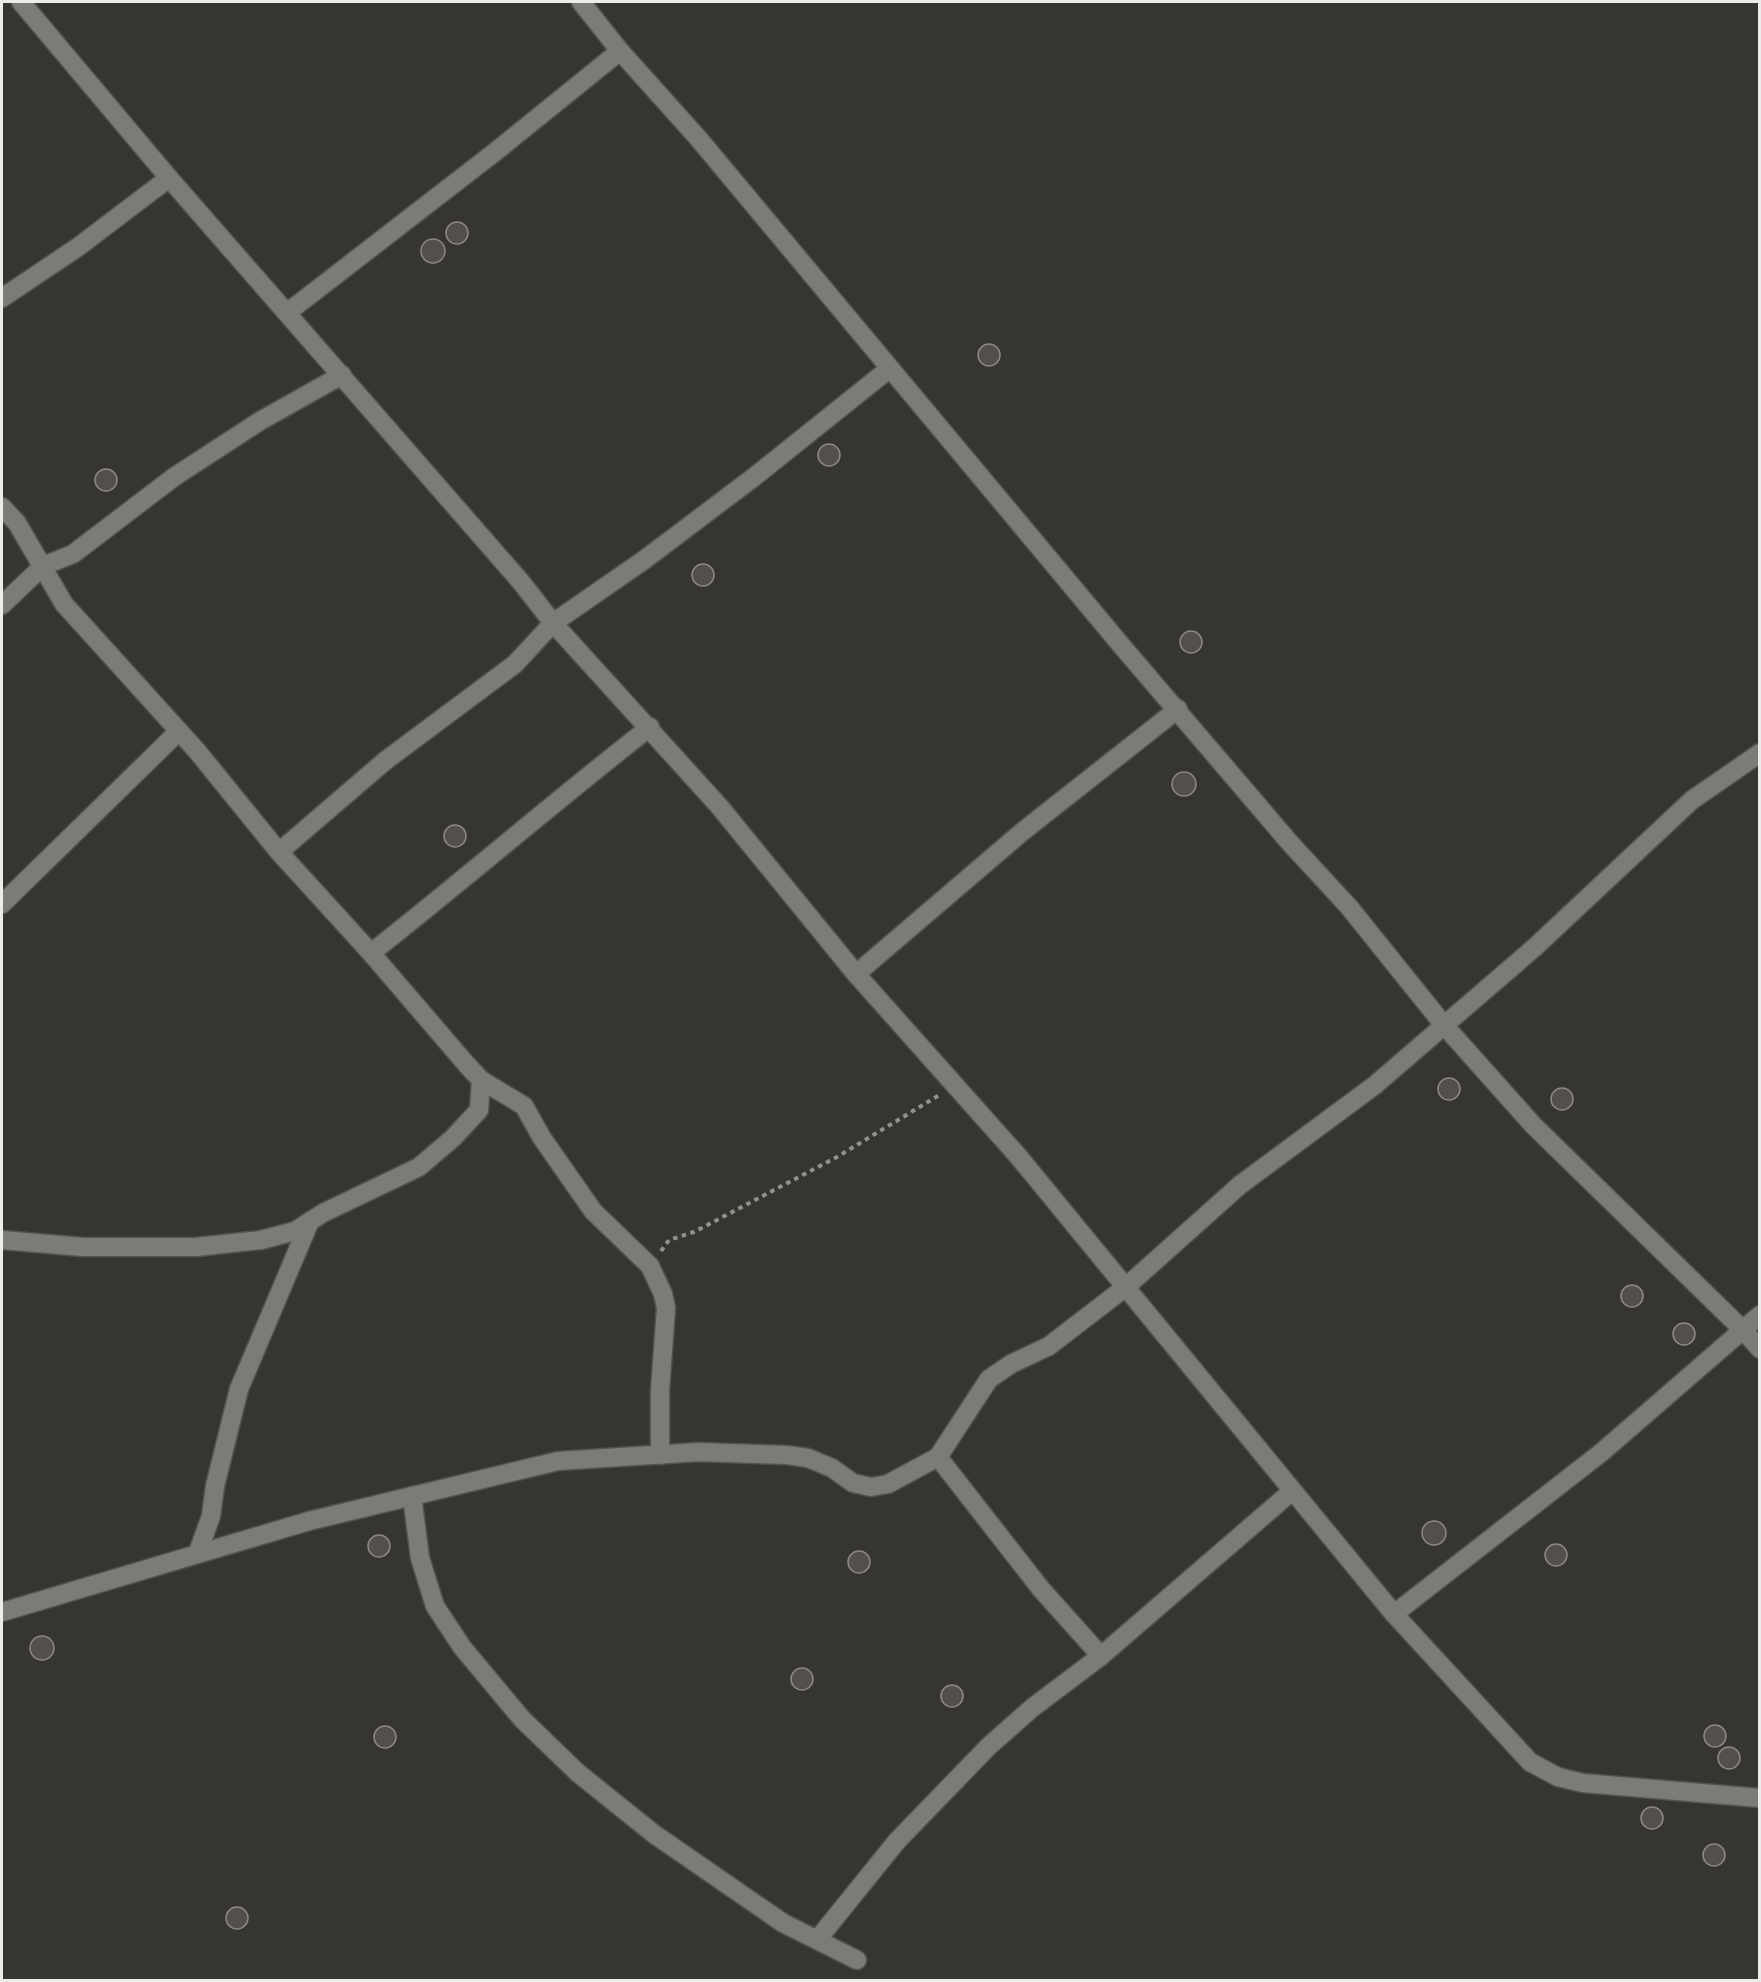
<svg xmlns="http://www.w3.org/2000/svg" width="1761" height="1982" font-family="'Nunito Sans',sans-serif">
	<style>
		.building { fill: #534f4d; stroke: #8c8886; stroke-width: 1.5 }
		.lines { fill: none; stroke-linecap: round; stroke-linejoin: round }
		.minor-casing { stroke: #53534f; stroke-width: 21 }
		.tertiary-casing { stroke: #53534f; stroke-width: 21 }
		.path { stroke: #92918f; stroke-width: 4; stroke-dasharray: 4.5 4.5; stroke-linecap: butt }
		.minor { stroke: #7c7b77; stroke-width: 18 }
		.tertiary { stroke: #7c7b77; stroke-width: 18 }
	</style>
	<rect width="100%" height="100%" fill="#363532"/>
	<g class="building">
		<circle cx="457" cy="233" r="11"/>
		<circle cx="433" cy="251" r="12"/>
		<circle cx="989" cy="355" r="11"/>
		<circle cx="829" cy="455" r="11"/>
		<circle cx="106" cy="480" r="11"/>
		<circle cx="703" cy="575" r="11"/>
		<circle cx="1191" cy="642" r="11"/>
		<circle cx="1184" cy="784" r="12"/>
		<circle cx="455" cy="836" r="11"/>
		<circle cx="1449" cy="1089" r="11"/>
		<circle cx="1562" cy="1099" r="11"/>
		<circle cx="1632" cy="1296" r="11"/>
		<circle cx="1684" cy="1334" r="11"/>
		<circle cx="1434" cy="1533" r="12"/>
		<circle cx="379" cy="1546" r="11"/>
		<circle cx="1556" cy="1555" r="11"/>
		<circle cx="859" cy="1562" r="11"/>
		<circle cx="42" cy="1648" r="12"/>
		<circle cx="802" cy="1679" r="11"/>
		<circle cx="952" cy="1696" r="11"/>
		<circle cx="1715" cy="1736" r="11"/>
		<circle cx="385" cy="1737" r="11"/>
		<circle cx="1729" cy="1758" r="11"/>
		<circle cx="1652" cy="1818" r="11"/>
		<circle cx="1714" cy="1855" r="11"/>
		<circle cx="237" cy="1918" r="11"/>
	</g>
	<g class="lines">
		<g class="minor-casing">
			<g id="minor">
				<polyline points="581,2 620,51 698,138 1121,645 1290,843 1349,907 1443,1024 1533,1125 1742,1329 1760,1349"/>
				<polyline points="2,298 78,247 169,178"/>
				<polyline points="288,312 495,152 620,51"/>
				<polyline points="2,507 17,523 64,604 197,751 279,852 371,953 467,1065 481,1080 524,1106 542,1138 593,1211 650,1266 663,1294 666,1308 660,1391 660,1455"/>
				<polyline points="2,605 43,566 73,554 174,477 260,421 342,375"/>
				<polyline points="279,852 385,761 515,664 553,623 644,560 754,477 889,369"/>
				<polyline points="2,904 179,731"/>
				<path d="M371,953C465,879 555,801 650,727"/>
				<polyline points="856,974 1022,832 1178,709"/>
				<polyline points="2,1240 83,1247 196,1247 261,1240 295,1231 323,1213 419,1167 453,1138 479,1110 481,1080"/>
				<polyline points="938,1457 1041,1589 1101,1656"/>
				<polyline points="412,1496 420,1558 435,1606 462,1647 522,1719 578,1773 654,1834 783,1923 857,1960"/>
				<polyline points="198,1552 211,1516 215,1486 239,1389 310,1221"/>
				<polyline points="2,1612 309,1521 558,1461 699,1452 787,1455 808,1458 832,1468 853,1483 871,1487 888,1484 938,1457 989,1379 1011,1364 1049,1346 1127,1286 1240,1185 1375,1085 1535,947 1692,800 1760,753"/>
				<polyline points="1394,1614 1602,1452 1760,1315"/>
				<polyline points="817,1940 897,1841 989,1746 1032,1708 1101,1656 1291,1492"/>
			</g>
		</g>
		<g class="tertiary-casing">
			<polyline id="tertiary" points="21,2 169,178 521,582 553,623 719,806 856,974 1018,1156 1394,1614 1530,1762 1558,1777 1583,1783 1760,1798"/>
		</g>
		<polyline class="path" points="661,1251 669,1240 694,1232 837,1157 941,1094"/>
		<use href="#minor" class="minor"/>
		<use href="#tertiary" class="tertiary"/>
	</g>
	<rect width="1761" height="1982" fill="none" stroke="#edecea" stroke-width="6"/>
</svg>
